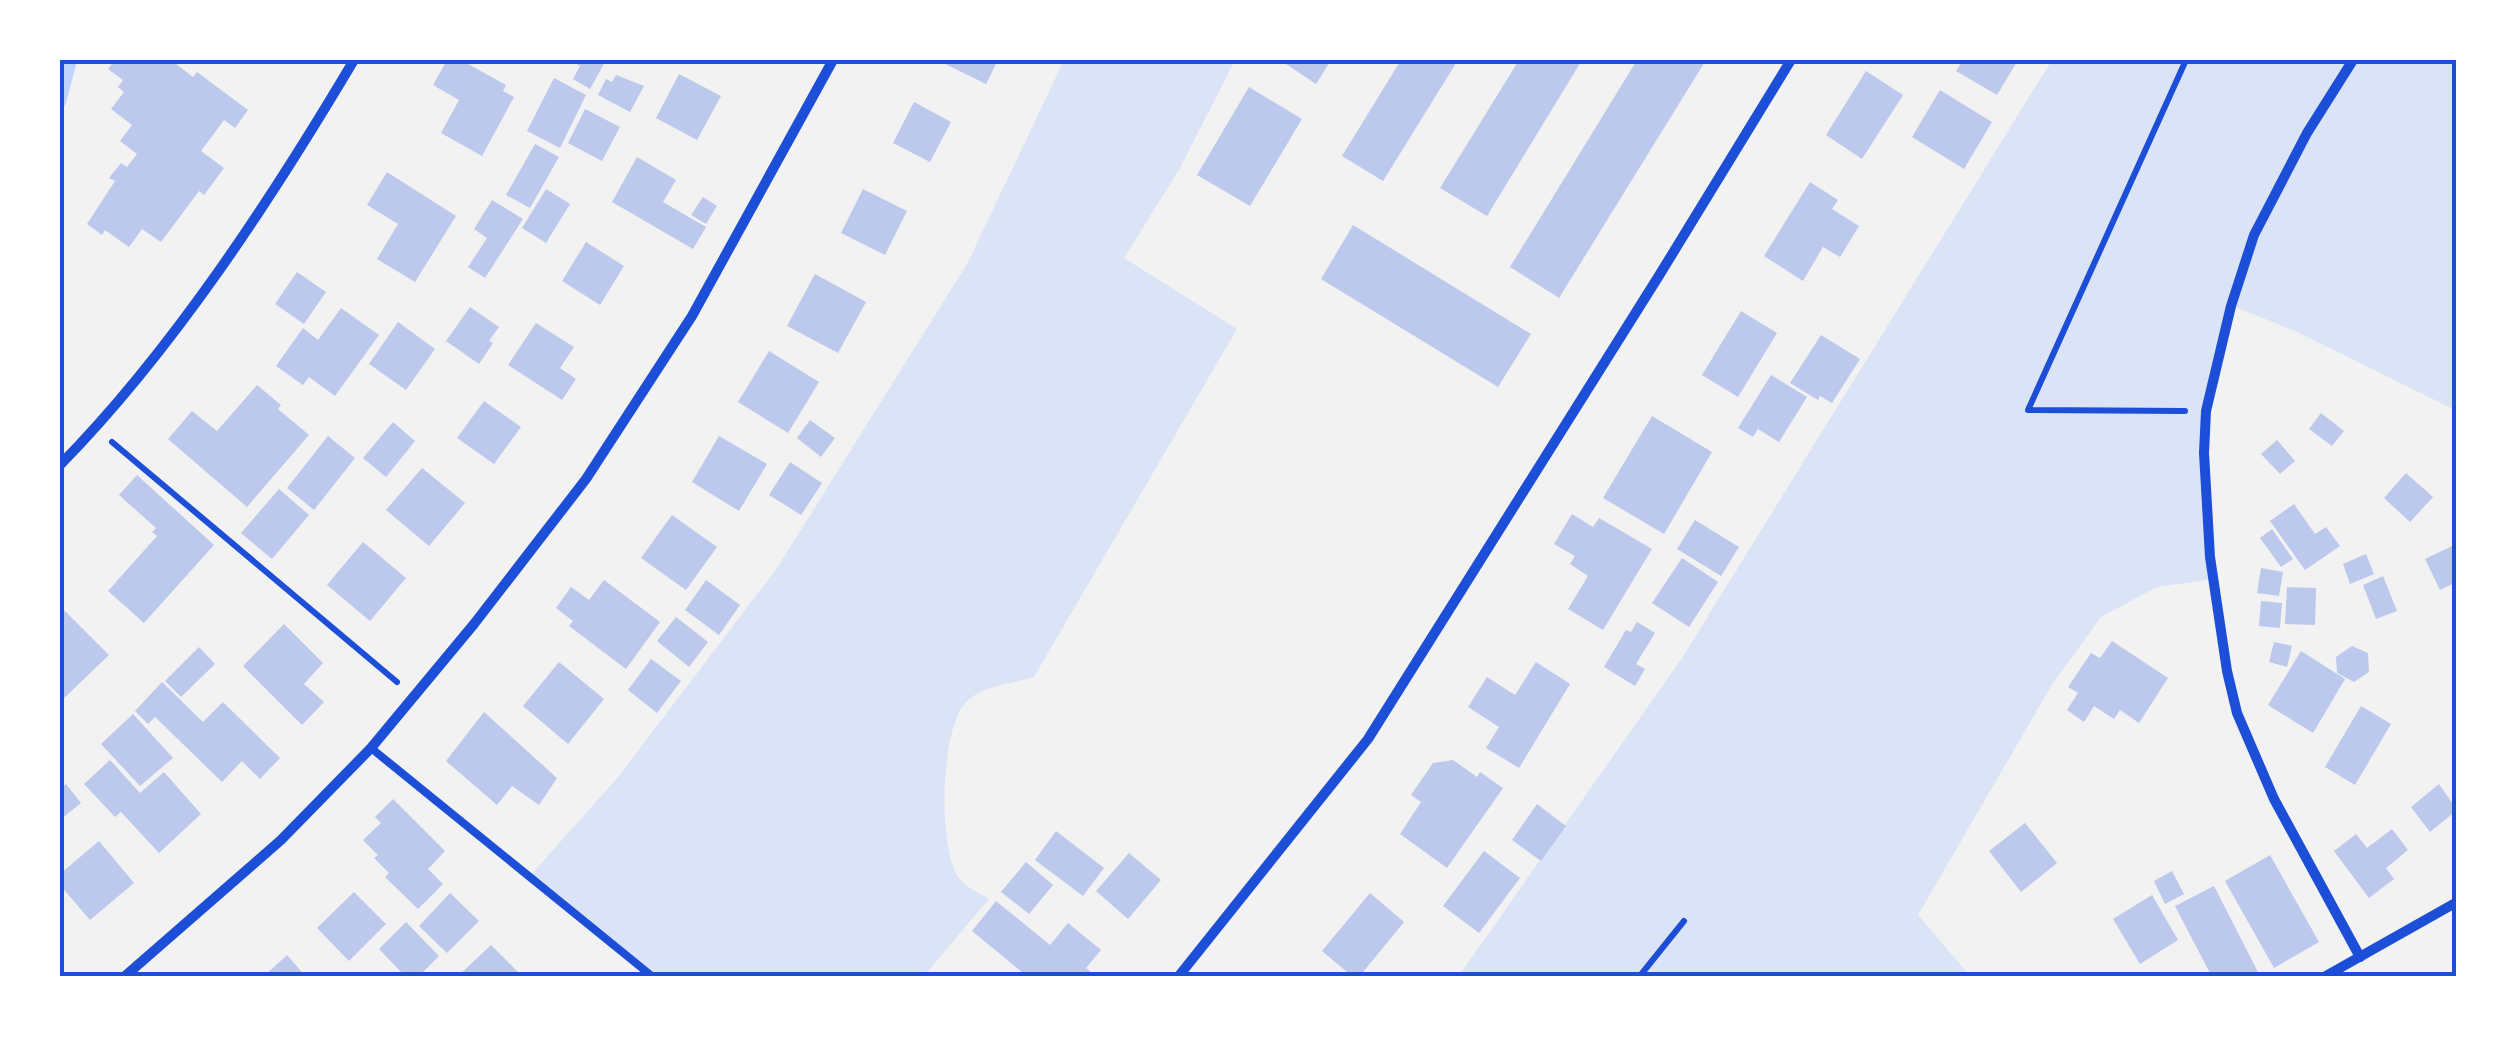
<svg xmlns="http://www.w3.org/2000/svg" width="2517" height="1037" font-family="'Libre Baskerville',serif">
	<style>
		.green { fill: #dbe4f7 }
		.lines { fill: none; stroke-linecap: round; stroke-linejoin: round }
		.stream { stroke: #bfd3fe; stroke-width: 12 }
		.building { fill: #bdc9ec }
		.path { stroke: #1d4ed8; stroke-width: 6 }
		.service { stroke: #1d4ed8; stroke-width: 8 }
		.minor { stroke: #1d4ed8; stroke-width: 10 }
		.neatline { fill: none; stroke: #1d4ed8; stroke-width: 4 }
	</style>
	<rect width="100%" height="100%" fill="#f2f2f2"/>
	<g class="green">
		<path d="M1064,60H1235L1180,168L1124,258L1237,329L1034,677C1011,684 977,686 962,707C941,739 938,844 958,877C964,886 979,893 989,899L923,977H650L528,878L618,777L777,568L967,264Z"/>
		<polygon points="2052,60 2457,60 2457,411 2295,331 2233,306 2207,411 2214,579 2157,587 2101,617 2053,683 1918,915 1971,977 1458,977 1682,658"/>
	</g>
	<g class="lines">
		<polyline class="stream" points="60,102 71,60"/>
	</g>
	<g class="building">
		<polygon points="115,60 171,60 193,77 197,72 248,110 235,128 224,120 201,151 224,168 204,195 199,191 161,242 142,229 129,247 105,230 102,235 87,224 115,181 109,178 121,163 127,167 137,154 120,141 132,125 111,109 124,92 118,87 123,80 108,69"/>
		<polygon points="447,60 461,60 506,85 503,91 514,97 482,156 441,133 459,100 433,85"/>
		<polygon points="570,60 606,60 590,89 573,79 580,66"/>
		<polygon points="937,60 998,60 986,84"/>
		<polygon points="1280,60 1331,60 1316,84"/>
		<polygon points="1401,60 1458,60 1383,181 1342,156"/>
		<polygon points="1519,60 1582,60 1487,216 1440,188"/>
		<polygon points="1637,60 1706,60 1559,298 1510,267"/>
		<polygon points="1963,60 2018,60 1997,95 1956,71"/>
		<polygon points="1866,71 1903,95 1862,159 1826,135"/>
		<polygon points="679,74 721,96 697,140 656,118"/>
		<polygon points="616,75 644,86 630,112 598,95 606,79 612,82"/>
		<polygon points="554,78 586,95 560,148 527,131"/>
		<polygon points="1249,87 1302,119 1250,206 1197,175"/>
		<polygon points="1940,90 1992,122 1964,169 1912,137"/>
		<polygon points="914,102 951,122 930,162 893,143"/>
		<polygon points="585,109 620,127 602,161 568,143"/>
		<polygon points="535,144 559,157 530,208 506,195"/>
		<polygon points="637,157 676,180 663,202 706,227 693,249 612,202"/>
		<polygon points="387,172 456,216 415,282 377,259 398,224 367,205"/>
		<polygon points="1810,182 1838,200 1832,209 1859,226 1840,257 1823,247 1803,281 1764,256"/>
		<polygon points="546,189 570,204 546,243 522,228"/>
		<polygon points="863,189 907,211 885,255 841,233"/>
		<polygon points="703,197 717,206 706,224 691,215"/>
		<polygon points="492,200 523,219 485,278 468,267 487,238 474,229"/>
		<polygon points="1353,225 1531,334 1498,387 1321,279"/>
		<polygon points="586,242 624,266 600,305 562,281"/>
		<polygon points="297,272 326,292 304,324 275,304"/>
		<polygon points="815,274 866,302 838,353 787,326"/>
		<polygon points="470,307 499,327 489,341 493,343 479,364 446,341"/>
		<polygon points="341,308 379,335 335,396 309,377 303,385 276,366 303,328 318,340"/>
		<polygon points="1741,311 1777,333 1738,397 1702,375"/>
		<polygon points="398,322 435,349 406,390 369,364"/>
		<polygon points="536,323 574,347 560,368 576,379 562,400 508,365"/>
		<polygon points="1821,335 1860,359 1832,403 1820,396 1818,400 1790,383"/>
		<polygon points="769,351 819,382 788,433 738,402"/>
		<polygon points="1771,375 1807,397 1779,442 1758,429 1753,437 1738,428"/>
		<polygon points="257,385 281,405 278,409 309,435 247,507 168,439 192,411 217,431"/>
		<polygon points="484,401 521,427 494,464 457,438"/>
		<polygon points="2321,413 2344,431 2332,446 2309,429"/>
		<polygon points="1652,416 1712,452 1664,534 1603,498"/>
		<polygon points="810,420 835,438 821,457 797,438"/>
		<polygon points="393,422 415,441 386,477 363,458"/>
		<polygon points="328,436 355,458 314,510 287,488"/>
		<polygon points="719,436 767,464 739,511 692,482"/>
		<polygon points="2277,440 2295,461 2280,474 2261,454"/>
		<polygon points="790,462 822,483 801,515 769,495"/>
		<polygon points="422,468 465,503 429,546 386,510"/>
		<polygon points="2406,473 2433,497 2410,522 2384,498"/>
		<polygon points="137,475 214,545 144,623 108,591 157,536 152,532 156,528 119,495"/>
		<polygon points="279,489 309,515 272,559 241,533"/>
		<polygon points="2294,504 2315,534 2326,527 2340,546 2305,570 2270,521"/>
		<polygon points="1572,514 1593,527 1599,518 1652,549 1603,630 1568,609 1588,576 1570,564 1575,556 1554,544"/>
		<polygon points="672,515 717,547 686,590 641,558"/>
		<polygon points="1695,520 1739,547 1721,576 1677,549"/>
		<polygon points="2272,529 2293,559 2281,567 2260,538"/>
		<polygon points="363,542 406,578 370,621 327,585"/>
		<polygon points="2452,546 2457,558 2457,582 2440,590 2425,559"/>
		<polygon points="2366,554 2374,574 2350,584 2343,564"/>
		<polygon points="1682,558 1718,582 1689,627 1652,603"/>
		<polygon points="2261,568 2283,572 2279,596 2257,593"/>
		<polygon points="2383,576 2397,611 2376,619 2363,585"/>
		<polygon points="604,580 660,622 626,669 569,626 573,621 556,608 571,587 589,600"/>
		<polygon points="706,580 740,605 719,635 685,610"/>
		<polygon points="2287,587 2316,588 2315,625 2285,624"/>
		<polygon points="2261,601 2282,603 2280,628 2259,626"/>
		<polygon points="60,606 109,655 60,702"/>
		<polygon points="676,617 708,642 689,667 657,641"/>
		<polygon points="1637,622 1655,633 1636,664 1645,669 1635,686 1604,667 1626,630 1631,632"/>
		<polygon points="284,624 323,663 304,684 324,702 302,725 243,666"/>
		<polygon points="2112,641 2168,678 2139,723 2120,710 2114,719 2094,706 2084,722 2067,710 2078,693 2068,687 2091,653 2100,658"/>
		<polygon points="2274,642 2292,646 2287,667 2269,662"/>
		<polygon points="2352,646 2368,653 2369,672 2354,682 2337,673 2336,657"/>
		<polygon points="199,647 215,664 181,697 165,681"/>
		<polygon points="2301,651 2345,679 2313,733 2268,705"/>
		<polygon points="651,659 681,681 657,713 628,690"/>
		<polygon points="559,662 604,699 568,744 523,706"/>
		<polygon points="1536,662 1570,684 1519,768 1486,748 1499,727 1468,707 1487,677 1515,695"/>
		<polygon points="162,682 203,722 223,702 280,758 260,779 242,761 222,782 155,717 148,724 135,711"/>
		<polygon points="2361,706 2391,724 2355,785 2325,767"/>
		<polygon points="484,712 557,778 539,805 512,786 497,805 446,761"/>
		<polygon points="133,714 173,758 140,786 101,744"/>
		<polygon points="110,760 140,793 164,772 201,814 159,853 121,812 115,817 84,784"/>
		<polygon points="1453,760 1477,777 1480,772 1503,788 1447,868 1400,834 1421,802 1411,795 1433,763"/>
		<polygon points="66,784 81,803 60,820 60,789"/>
		<polygon points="2439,784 2457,810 2430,832 2411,807"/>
		<polygon points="393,799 445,851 428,869 443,884 418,909 385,877 389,873 374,858 378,855 363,840 381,823 375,817"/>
		<polygon points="1537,804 1566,826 1541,861 1512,840"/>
		<polygon points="2025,823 2057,863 2021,892 1989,851"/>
		<polygon points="2392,829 2408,850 2386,868 2394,879 2369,898 2334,851 2356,834 2367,848"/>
		<polygon points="1056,831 1104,868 1083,896 1035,860"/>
		<polygon points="99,841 134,883 90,920 60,885 60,874"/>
		<polygon points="1484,851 1520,878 1479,933 1443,906"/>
		<polygon points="1129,853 1161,880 1128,919 1096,891"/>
		<polygon points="2270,855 2319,942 2274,968 2225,881"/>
		<polygon points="1026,862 1053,885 1029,914 1001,892"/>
		<polygon points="2172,871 2184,894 2165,904 2154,881"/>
		<polygon points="2214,886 2259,974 2253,977 2212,977 2175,906"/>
		<polygon points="354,892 386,924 349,961 317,928"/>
		<polygon points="450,893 479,921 447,953 419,926"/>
		<polygon points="1370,893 1404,922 1359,977 1353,977 1322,951"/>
		<polygon points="2152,895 2178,940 2140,964 2113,919"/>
		<polygon points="996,901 1050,945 1068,923 1101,950 1086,968 1097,977 1028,977 972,931"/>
		<polygon points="406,922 439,956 418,977 406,977 379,949"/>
		<polygon points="491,945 523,977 457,977"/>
		<polygon points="287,955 306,977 263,977"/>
	</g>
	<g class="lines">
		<g class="path">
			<polyline points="2185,411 2028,410 2186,60"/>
			<polyline points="112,442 397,682"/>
			<polyline points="1639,977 1684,921"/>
		</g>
		<polyline class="service" points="371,748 653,977"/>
		<g class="minor">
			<polyline points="2353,60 2307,133 2254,235 2231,306 2206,411 2204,453 2210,557 2227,671 2237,713 2274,799 2360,957"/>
			<path d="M60,465C173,350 272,198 354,60"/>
			<polyline points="124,977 281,840 371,748 474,624 586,479 692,316 833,60"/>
			<polyline points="1178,977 1368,739 1660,274 1791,60"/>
			<polyline points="2324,977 2457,902"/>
		</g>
	</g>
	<rect width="2517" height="1037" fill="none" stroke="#ffffff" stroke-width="125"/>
	<rect x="62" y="62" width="2392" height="912" class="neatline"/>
</svg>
